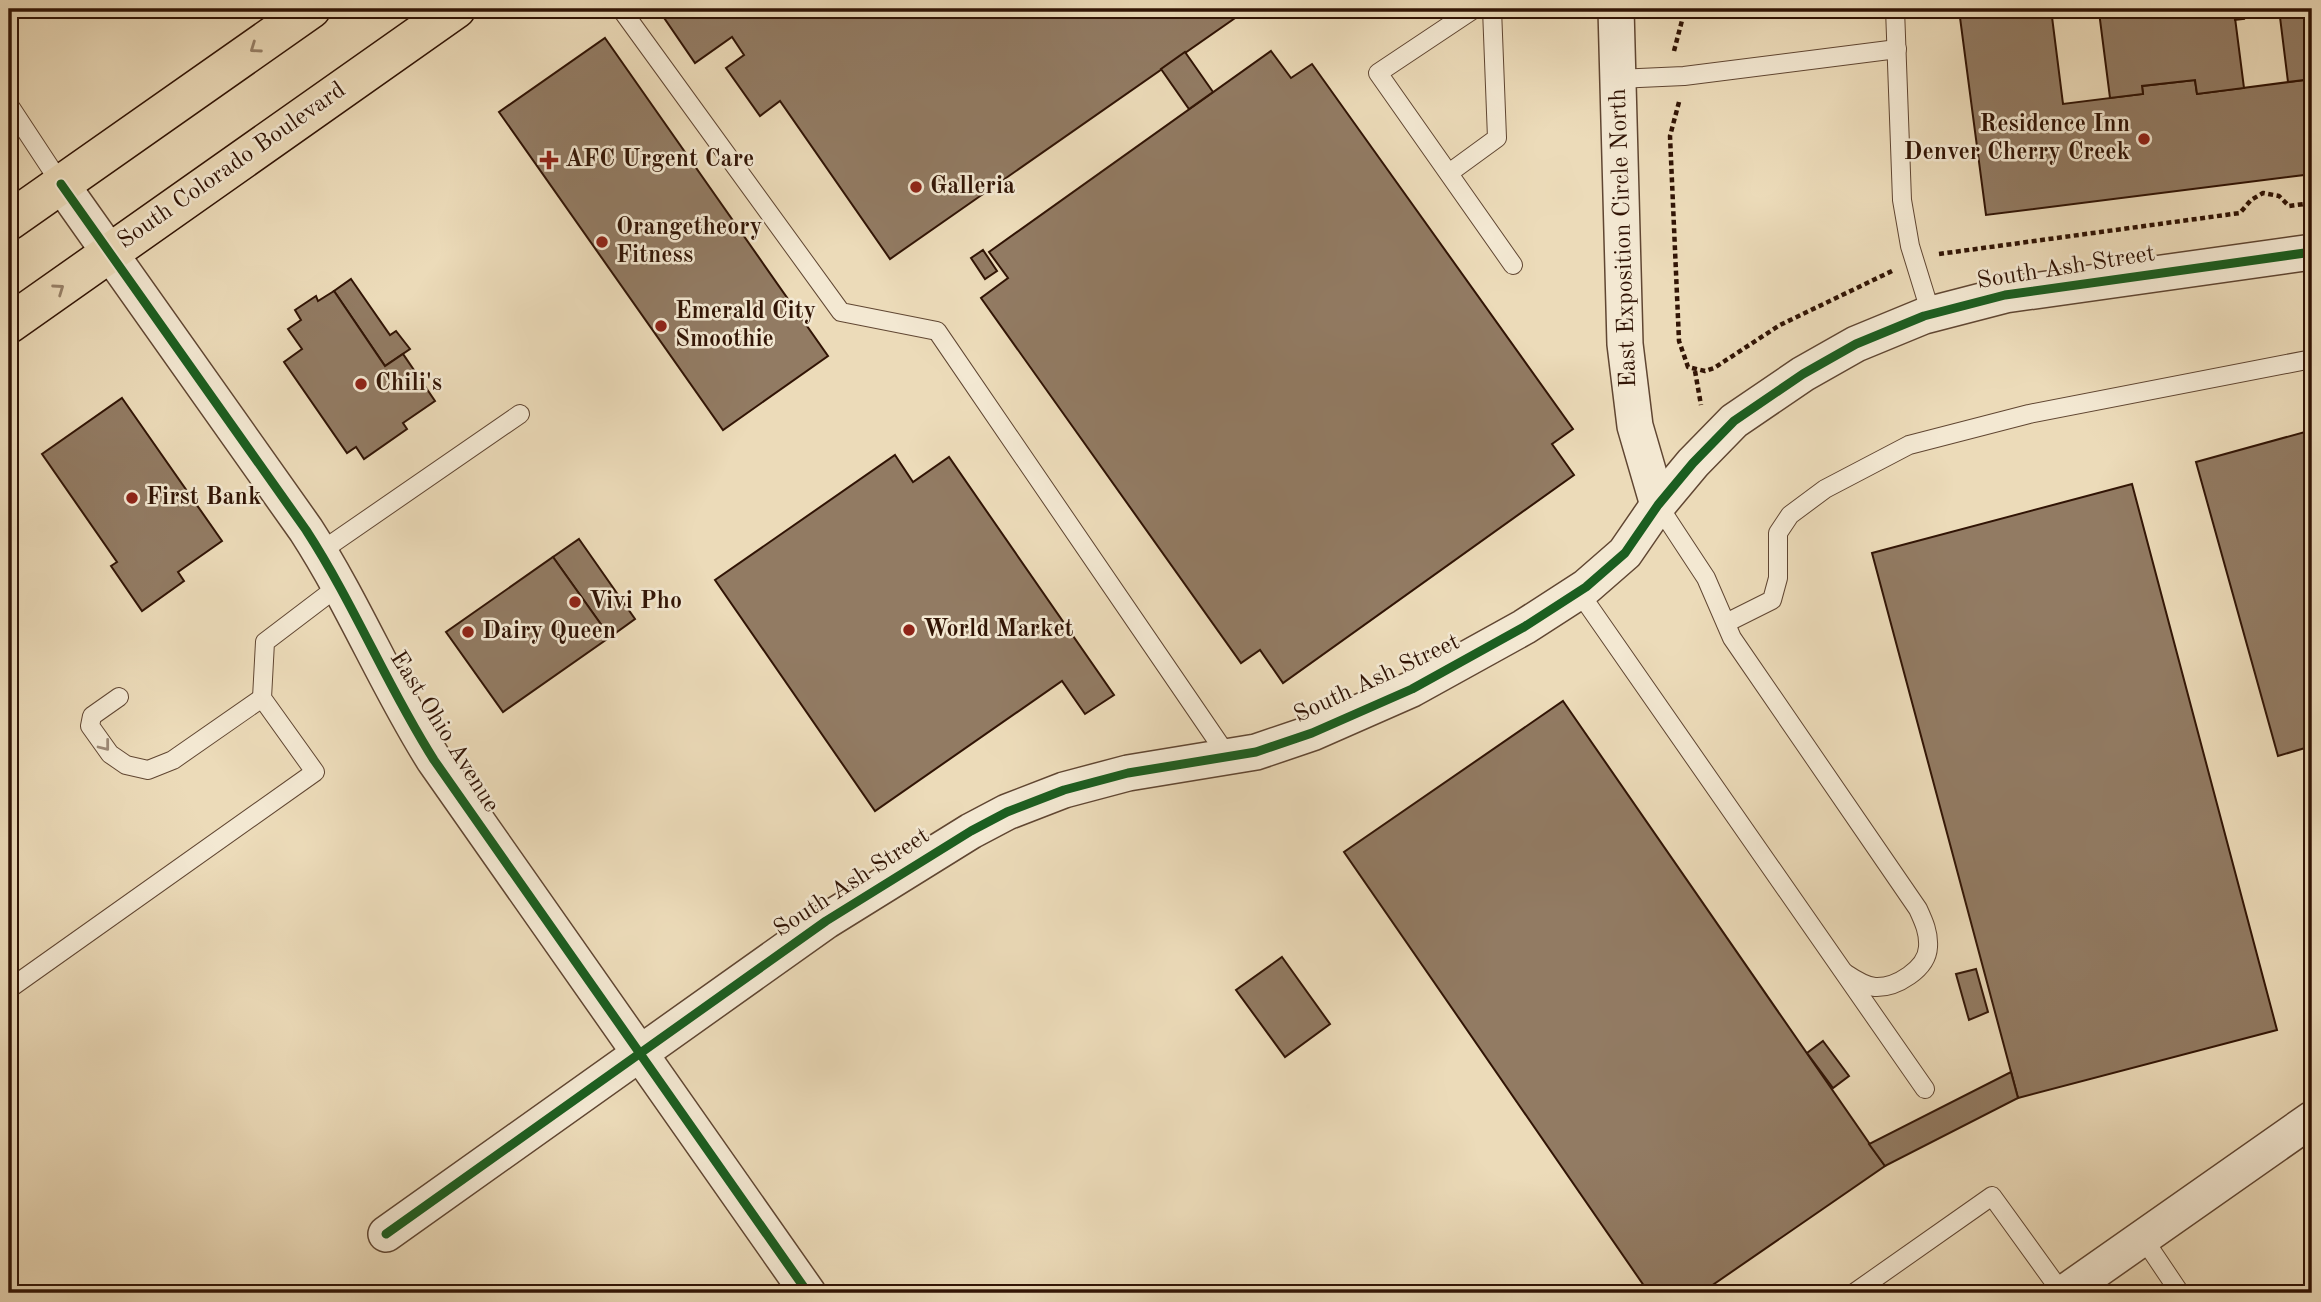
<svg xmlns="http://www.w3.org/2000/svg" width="2321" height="1302" font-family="'Old Standard TT',serif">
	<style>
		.building { fill: #927b63; stroke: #311405; stroke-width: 2 }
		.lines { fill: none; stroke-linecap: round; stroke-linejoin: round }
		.service-casing { stroke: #604632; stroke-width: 20 }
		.minor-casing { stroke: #604632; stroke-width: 38 }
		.primary-casing { stroke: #311405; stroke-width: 41 }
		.path { stroke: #311405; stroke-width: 4.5; stroke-dasharray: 5 3.5; stroke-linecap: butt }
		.service { stroke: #f3e8d2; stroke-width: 18 }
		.minor { stroke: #f3e8d2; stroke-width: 35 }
		.primary { stroke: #ecdbb9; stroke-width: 38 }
		.cycleway-casing { stroke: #f3e8d2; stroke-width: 13 }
		.cycleway { stroke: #1b5e20; stroke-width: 9 }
		.oneway { stroke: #988168 }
		.oneway2 { stroke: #9c8976 }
		.poi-dot { fill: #8f2418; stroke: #f3e8d2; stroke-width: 2.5 }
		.labels { text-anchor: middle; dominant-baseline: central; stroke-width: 5; stroke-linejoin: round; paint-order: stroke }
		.poi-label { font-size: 24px; font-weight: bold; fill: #311405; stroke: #f3e8d2; text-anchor: start }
		.street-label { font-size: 24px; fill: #311405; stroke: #f3e8d2 }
	</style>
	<rect width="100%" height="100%" fill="#ecdbb9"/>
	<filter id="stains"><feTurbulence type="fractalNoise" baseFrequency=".00286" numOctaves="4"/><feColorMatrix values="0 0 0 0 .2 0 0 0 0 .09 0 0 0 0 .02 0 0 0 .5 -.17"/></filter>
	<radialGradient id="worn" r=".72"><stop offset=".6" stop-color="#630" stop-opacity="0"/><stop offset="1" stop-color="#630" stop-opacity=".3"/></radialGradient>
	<g class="building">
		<polygon points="658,9 1248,9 890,259 780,101 760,116 726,68 744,55 732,37 695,63"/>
		<polygon points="1971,9 2051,9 2063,104 2143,94 2142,86 2195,80 2197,94 2312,79 2312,174 1986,215 1959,10"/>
		<polygon points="2126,9 2174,9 2175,17 2234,10 2244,88 2197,94 2195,80 2142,86 2143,94 2110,98 2099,12"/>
		<polygon points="2174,9 2242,9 2244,19 2235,20 2234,10 2175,17"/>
		<polygon points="2279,9 2312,9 2312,79 2288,82"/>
		<polygon points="605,38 828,356 723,430 499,112"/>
		<polygon points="1271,51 1291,78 1312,64 1573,429 1552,444 1574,475 1283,683 1260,650 1241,663 981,298 1008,278 989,252"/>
		<polygon points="1185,52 1213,92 1189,109 1161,69"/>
		<polygon points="983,250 997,271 985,279 971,258"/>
		<polygon points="351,279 390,335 396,331 410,349 385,366 334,291"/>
		<polygon points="334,291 385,366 403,354 435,401 403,423 407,429 364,459 356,447 347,453 284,362 302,349 288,329 301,320 295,310 316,296 318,301"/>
		<polygon points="122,398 222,541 178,572 184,581 142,611 111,566 117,562 42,454"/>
		<polygon points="2312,430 2312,746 2278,756 2196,462"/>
		<polygon points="895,455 913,482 949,457 1114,695 1085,714 1062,681 875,811 715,580"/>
		<polygon points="2132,484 2277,1030 2018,1098 1872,553"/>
		<polygon points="579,539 635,619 610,637 553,557"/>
		<polygon points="553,557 610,637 503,712 446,632"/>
		<polygon points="1563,701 1885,1166 1701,1293 1649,1293 1344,852"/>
		<polygon points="1282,957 1330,1024 1285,1057 1236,990"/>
		<polygon points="1976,969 1988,1012 1969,1020 1956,974"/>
		<polygon points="1823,1041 1849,1076 1833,1088 1807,1053"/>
		<polygon points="2011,1072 2018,1098 1885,1166 1869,1144"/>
	</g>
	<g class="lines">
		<g class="service-casing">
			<g id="service">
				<polyline points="621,9 841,312 937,331 1229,758"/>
				<polyline points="1474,9 1378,73 1513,265"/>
				<polyline points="1895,9 1902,200 1910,246 1931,314"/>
				<polyline points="1617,79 1684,76 1897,49"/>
				<polyline points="9,105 61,184"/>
				<polyline points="1449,173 1497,138 1492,9"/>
				<path d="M1658,505L1706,578L1732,638L1918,909C1924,922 1929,933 1928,947C1927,969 1896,988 1875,987C1864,986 1854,979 1845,973"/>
				<polyline points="320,552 520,414"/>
				<polyline points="1579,592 1925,1089"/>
				<polyline points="1726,623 1772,600 1778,578 1778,533 1790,515 1825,489 1909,445 2029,414 2312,359"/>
				<polyline points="119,697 92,716 90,726 110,754 126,765 148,770 173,760 262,698"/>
				<polyline points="9,989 315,772 262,698 265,642 340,585"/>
				<polyline points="2143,1238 2180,1293"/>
				<polyline points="1854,1293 1992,1196 2062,1293"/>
			</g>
		</g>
		<g class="minor-casing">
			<g id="minor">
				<polyline points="1616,9 1625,344 1635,426 1658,505"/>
				<path d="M61,184L306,530C354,604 387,686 434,760L808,1293"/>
				<polyline points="386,1234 826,921 971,831 1007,812 1064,790 1128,773 1256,752 1312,733 1412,689 1524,627 1586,587 1625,553 1658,505 1693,463 1734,421 1803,374 1856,344 1924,316 2005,295 2312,252"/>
				<polyline points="2064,1293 2312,1119"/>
			</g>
		</g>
		<g class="primary-casing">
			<g id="primary">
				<polyline points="9,221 311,9"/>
				<polyline points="9,324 456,9"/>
			</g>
		</g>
		<g class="path">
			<polyline points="1674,51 1685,9"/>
			<polyline points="1679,102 1670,136 1679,341 1688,367 1705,371 1714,368 1780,325 1892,271"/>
			<polyline points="1939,254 2240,213 2251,200 2263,193 2279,196 2289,206 2312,203"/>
			<polyline points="1695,371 1701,405"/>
		</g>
		<use href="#service" class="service"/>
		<use href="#minor" class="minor"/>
		<use href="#primary" class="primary"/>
		<g class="cycleway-casing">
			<g id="cycleway">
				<path d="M61,184L306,530C354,604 387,686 434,760L808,1293"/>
				<polyline points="386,1234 826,921 971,831 1007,812 1064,790 1128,773 1256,752 1312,733 1412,689 1524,627 1586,587 1625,553 1658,505 1693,463 1734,421 1803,374 1856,344 1924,316 2005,295 2312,252"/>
			</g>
		</g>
		<use href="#cycleway" class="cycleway"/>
	</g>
	<defs><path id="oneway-chevron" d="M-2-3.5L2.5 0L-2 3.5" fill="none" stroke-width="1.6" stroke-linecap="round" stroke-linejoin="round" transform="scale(1.75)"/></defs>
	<g class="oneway">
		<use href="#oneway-chevron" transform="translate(255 48) rotate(145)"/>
		<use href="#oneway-chevron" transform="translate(59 289) rotate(-35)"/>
	</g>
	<use class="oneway2" href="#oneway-chevron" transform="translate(105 746) rotate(52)"/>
	<g class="poi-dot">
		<circle cx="2144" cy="139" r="7"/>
		<path d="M545.5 149.5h7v7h7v7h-7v7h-7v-7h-7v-7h7z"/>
		<circle cx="916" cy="187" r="7"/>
		<circle cx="602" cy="242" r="7"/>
		<circle cx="661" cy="326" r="7"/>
		<circle cx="361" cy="384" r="7"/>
		<circle cx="132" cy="498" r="7"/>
		<circle cx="575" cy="602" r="7"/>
		<circle cx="909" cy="630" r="7"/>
		<circle cx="468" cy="632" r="7"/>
	</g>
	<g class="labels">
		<g class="poi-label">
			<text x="2130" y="125" text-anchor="end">Residence Inn<tspan x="2130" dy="28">Denver Cherry Creek</tspan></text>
			<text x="565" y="160">AFC Urgent Care</text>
			<text x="930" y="187">Galleria</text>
			<text x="616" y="228">Orangetheory<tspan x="616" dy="28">Fitness</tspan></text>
			<text x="675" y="312">Emerald City<tspan x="675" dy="28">Smoothie</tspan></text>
			<text x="375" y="384">Chili's</text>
			<text x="146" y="498">First Bank</text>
			<text x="589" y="602">Vivi Pho</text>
			<text x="923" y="630">World Market</text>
			<text x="482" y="632">Dairy Queen</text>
		</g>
		<g class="street-label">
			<text transform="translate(232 166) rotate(-35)">South Colorado Boulevard</text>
			<text transform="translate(1624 238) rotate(-92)">East Exposition Circle North</text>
			<text transform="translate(2066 268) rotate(-9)">South Ash Street</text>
			<text transform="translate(1377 679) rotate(-25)">South Ash Street</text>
			<text transform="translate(444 732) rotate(58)">East Ohio Avenue</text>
			<text transform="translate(852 883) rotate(-33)">South Ash Street</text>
		</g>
	</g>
	<rect width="2321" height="1302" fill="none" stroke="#ecdbb9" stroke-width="35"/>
	<rect x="10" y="10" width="2300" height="1281" fill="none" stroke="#311405" stroke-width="3.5"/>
	<rect x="18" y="18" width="2286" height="1267" fill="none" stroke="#311405" stroke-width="2"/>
	<rect width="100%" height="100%" filter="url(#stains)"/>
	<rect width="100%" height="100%" fill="url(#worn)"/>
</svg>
